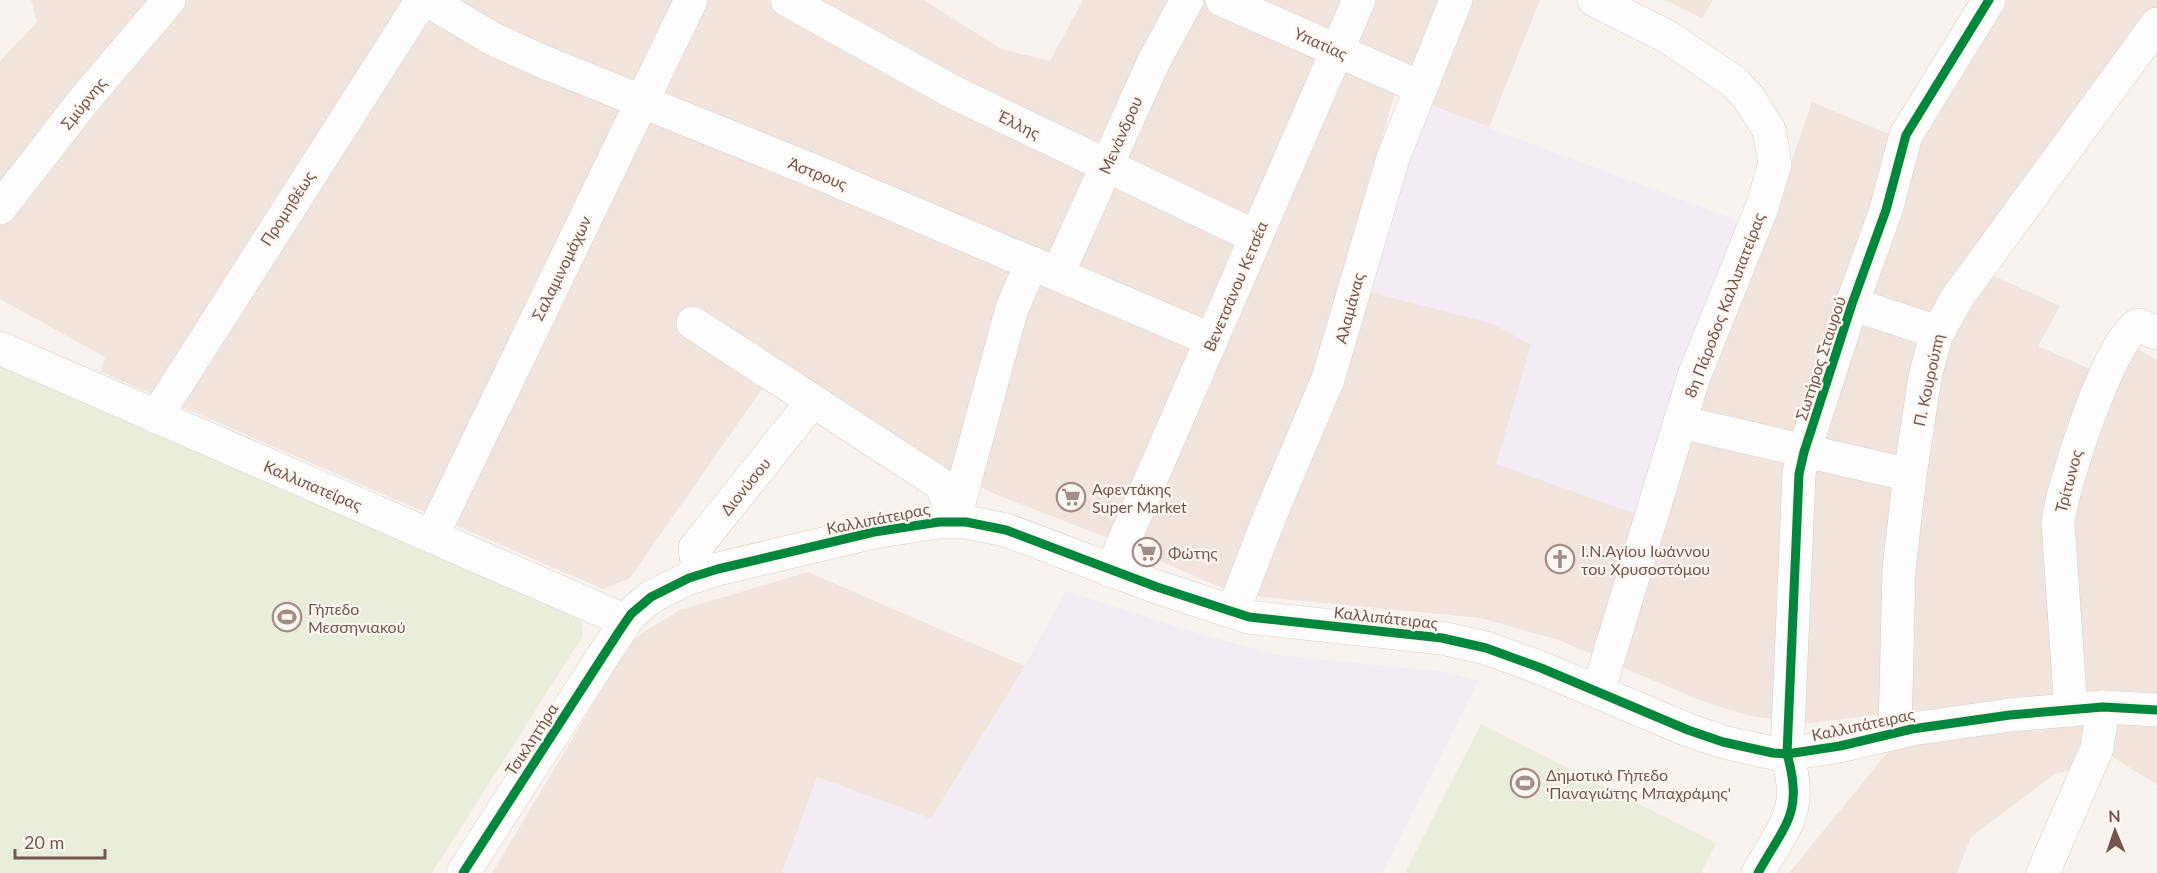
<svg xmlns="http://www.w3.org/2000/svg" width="2157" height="873" font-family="Lato,sans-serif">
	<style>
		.residential { fill: #f0e4dd }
		.education { fill: #f3ecf4 }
		.pitch { fill: #e8eeda }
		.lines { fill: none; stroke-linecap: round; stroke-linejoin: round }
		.minor-casing { stroke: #d6cecb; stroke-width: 34 }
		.minor { stroke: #fefdfd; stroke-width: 33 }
		.cycleway-casing { stroke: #fef7f1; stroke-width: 13 }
		.cycleway { stroke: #00873e; stroke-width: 9 }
		.labels { text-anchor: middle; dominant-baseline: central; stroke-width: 4.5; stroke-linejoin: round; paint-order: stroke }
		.street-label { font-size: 16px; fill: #75564f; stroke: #fef7f1 }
		.poi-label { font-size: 16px; fill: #75564f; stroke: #fef7f1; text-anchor: start }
	</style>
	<rect width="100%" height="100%" fill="#f8f3ef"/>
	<g class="residential">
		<polygon points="31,0 924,0 1001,49 1050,61 1083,0 1540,0 1489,127 1395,92 1341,284 1494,324 1532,345 1497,464 1697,414 1759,255 1812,102 1918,146 2003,0 2157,0 2157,9 1965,263 2060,306 2038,346 2115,380 2132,346 2157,360 2157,785 2113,757 2055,774 1971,837 1957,873 1789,873 1922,710 1809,723 1750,716 1702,701 1556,639 1480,618 1262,597 1224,589 1108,538 995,494 931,462 778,366 630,578 603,589 101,372 105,357 0,299 0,61 37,22"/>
		<polygon points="1666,0 1713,0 1702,18"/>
		<polygon points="808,572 1025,666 931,819 817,777 782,873 492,873 629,644 642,633 680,610"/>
	</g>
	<g class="education">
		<polygon points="1425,104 1739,221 1638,515 1496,464 1531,345 1494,324 1366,291"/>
		<polygon points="1066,591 1204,635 1278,655 1444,672 1478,681 1382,873 782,873 817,777 932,819 1025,666"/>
	</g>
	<g class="pitch">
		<polygon points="0,366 567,609 582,624 582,637 432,873 0,873"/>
		<polygon points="1481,724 1716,843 1701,873 1405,873"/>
	</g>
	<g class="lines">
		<g class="minor-casing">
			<g id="minor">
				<polyline points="427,0 493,39 539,60 819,173 1212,340"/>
				<polyline points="787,0 953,92 1256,237"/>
				<polyline points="1222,0 1420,87"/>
				<polyline points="1594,0 1668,37 1734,82 1749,98 1769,130 1775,164 1762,207 1694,376 1598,692"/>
				<polyline points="0,208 85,99 169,0"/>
				<polyline points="1058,273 1154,61 1187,0"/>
				<polyline points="1852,304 1937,332"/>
				<polyline points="693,323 942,485 954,521"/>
				<polyline points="0,348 626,621"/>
				<polyline points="156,417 422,0"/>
				<polyline points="1680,422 1910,475"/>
				<polyline points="954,521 1012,308 1032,263"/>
				<polyline points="432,536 691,0"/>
				<polyline points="1111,571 1359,0"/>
				<polyline points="699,575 695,548 812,402"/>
				<polyline points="1233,612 1270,516 1328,379 1393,158 1456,0"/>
				<path d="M2071,710L2058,523C2061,489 2110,338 2138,325L2157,333"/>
				<polyline points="1895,732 1899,569 1910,475 1925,377 1936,336 1957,298 2157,24"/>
				<polyline points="463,873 618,633 631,614 651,597 689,578 718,569 874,532 939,522 966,522 1006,530 1157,587 1249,617 1442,638 1486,648 1541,668 1688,730 1723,742 1773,753 1787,754 1840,746 1912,729 2010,715 2103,707 2157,710"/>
				<path d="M1758,873C1785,824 1804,813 1787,754L1799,474L1804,452L1852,304L1886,210L1906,135L1989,0"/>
				<polyline points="2043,873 2097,748 2103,707"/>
			</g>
		</g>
		<use href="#minor" class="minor"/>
		<g class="cycleway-casing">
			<g id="cycleway">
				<polyline points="463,873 618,633 631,614 651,597 689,578 718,569 874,532 939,522 966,522 1006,530 1157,587 1249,617 1442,638 1486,648 1541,668 1688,730 1723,742 1773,753 1787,754 1840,746 1912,729 2010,715 2103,707 2157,710"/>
				<path d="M1758,873C1785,824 1804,813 1787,754L1799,474L1804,452L1852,304L1886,210L1906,135L1989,0"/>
			</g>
		</g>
		<use href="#cycleway" class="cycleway"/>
	</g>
	<defs>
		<g id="supermarket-ring" transform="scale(1.5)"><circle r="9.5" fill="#fef7f1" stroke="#a38d87" stroke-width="1.5"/><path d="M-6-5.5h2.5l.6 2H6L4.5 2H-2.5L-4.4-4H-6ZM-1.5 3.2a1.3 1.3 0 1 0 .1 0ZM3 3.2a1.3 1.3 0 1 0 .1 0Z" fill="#a38d87"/></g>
		<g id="church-ring" transform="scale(1.5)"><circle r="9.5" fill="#fef7f1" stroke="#a38d87" stroke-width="1.5"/><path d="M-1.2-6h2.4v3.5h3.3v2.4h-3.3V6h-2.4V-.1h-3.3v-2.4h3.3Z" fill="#a38d87"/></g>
		<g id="stadium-ring" transform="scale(1.5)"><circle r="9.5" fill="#fef7f1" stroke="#a38d87" stroke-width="1.5"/><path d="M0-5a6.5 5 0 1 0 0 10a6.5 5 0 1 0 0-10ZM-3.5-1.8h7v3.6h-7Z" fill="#a38d87"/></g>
	</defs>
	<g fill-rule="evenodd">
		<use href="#supermarket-ring" x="1071" y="497"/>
		<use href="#supermarket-ring" x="1147" y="552"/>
		<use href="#church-ring" x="1560" y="559"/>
		<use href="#stadium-ring" x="287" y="617"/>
		<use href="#stadium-ring" x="1525" y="783"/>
	</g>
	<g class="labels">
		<g class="street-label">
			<text transform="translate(1321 43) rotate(24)">Υπατίας</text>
			<text transform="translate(83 103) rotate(-51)">Σμύρνης</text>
			<text transform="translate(1019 124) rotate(26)">Έλλης</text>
			<text transform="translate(1120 135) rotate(-66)">Μενάνδρου</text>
			<text transform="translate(818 173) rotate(22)">Άστρους</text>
			<text transform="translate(287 208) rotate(-57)">Προμηθέως</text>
			<text transform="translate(561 268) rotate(-64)">Σαλαμινομάχων</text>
			<text transform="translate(1235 286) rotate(-67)">Βενετσάνου Κετσέα</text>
			<text transform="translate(1724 305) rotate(-69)">8η Πάροδος Καλλιπατείρας</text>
			<text transform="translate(1349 308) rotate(-75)">Αλαμάνας</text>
			<text transform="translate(1820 358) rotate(-72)">Σωτήρος Σταυρού</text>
			<text transform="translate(1928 380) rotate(-78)">Π. Κουρούπη</text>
			<text transform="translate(2068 481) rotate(-75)">Τρίτωνος</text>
			<text transform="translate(313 485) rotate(23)">Καλλιπατείρας</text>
			<text transform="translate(745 486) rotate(-51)">Διονύσου</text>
			<text transform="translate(878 518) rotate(-11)">Καλλιπάτειρας</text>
			<text transform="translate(1386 617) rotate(6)">Καλλιπάτειρας</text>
			<text transform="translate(1863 724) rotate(-12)">Καλλιπάτειρας</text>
			<text transform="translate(531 739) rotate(-57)">Τσικλητήρα</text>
		</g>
		<g class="poi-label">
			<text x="1092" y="488">Αφεντάκης<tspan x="1092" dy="18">Super Market</tspan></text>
			<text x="1581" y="550">Ι.Ν.Αγίου Ιωάννου<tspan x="1581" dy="18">του Χρυσοστόμου</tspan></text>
			<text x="1168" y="552">Φώτης</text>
			<text x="308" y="608">Γήπεδο<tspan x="308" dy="18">Μεσσηνιακού</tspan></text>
			<text x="1546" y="774">Δημοτικό Γήπεδο<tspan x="1546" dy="18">'Παναγιώτης Μπαχράμης'</tspan></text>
		</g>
	</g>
	<g transform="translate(2115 831) rotate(358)" stroke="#fef7f1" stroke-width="4.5" paint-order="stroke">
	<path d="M0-4.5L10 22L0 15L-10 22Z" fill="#75564f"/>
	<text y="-9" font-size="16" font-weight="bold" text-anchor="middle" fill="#75564f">N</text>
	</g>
	<path d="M15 849v9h90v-9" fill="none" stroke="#75564f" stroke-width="3"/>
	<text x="24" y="849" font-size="18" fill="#75564f" stroke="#fef7f1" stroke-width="4.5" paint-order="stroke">20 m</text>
</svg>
